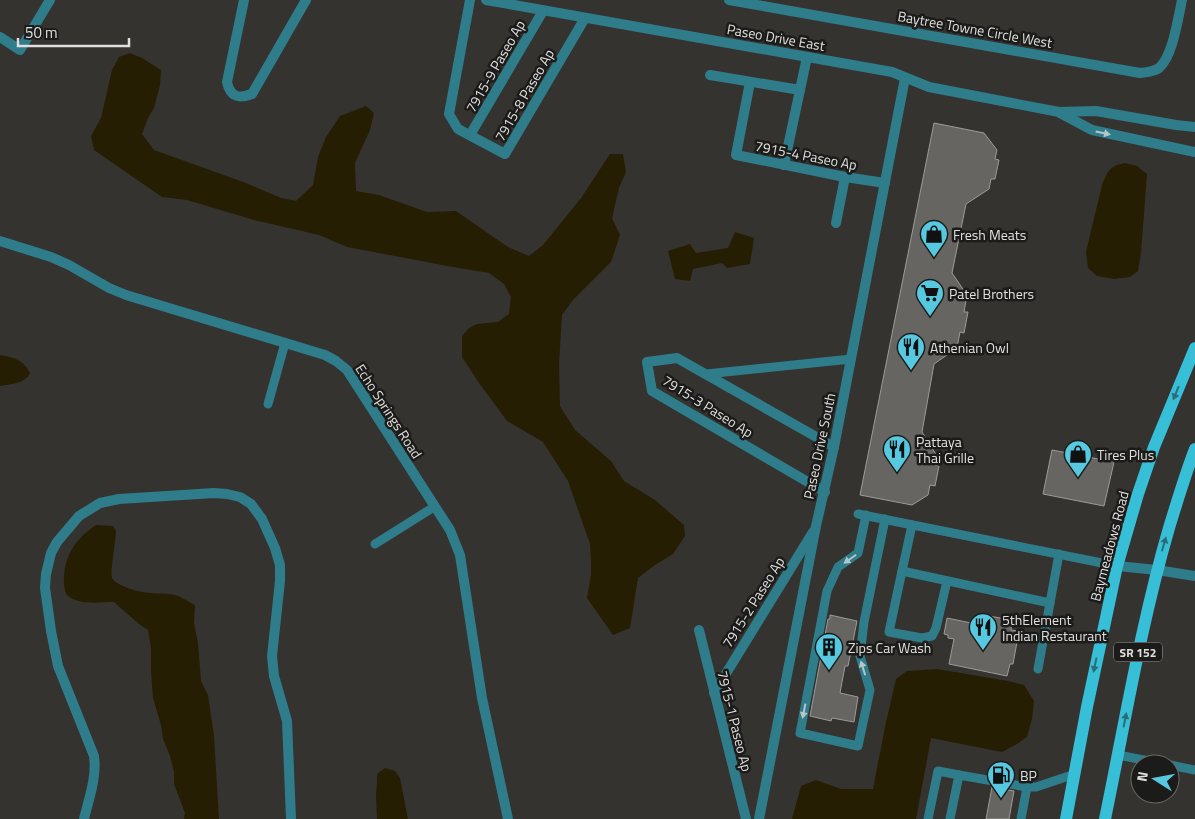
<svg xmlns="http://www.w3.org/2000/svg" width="1195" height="819" font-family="'Titillium Web',sans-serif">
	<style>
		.water { fill: #261e02 }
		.building { fill: #666561; stroke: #9d9b97 }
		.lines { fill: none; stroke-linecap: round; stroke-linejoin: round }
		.service { stroke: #2f7c8b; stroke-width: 9 }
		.minor { stroke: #2f7c8b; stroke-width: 10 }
		.primary { stroke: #38bfd8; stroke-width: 12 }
		.oneway { fill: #b4c6c8 }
		.oneway2 { fill: #2a6d78 }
		.labels { text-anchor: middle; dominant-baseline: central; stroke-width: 5; stroke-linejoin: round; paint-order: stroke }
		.shield { fill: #1b1b19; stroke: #a5a4a2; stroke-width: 1 }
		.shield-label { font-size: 12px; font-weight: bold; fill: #e0dfdd }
		.street-label { font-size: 14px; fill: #e0dfdd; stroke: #1b1b19 }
		.poi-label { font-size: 14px; fill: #e0dfdd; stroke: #1b1b19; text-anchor: start }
	</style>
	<rect width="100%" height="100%" fill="#343330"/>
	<g class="water">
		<polygon points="130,53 142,58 161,70 160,85 154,108 148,118 142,134 154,150 246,183 281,198 296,201 313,185 318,157 326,137 340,116 366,106 374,113 370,130 355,163 356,191 379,195 427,212 456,211 508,247 529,256 543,245 581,198 610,154 623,154 626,172 619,188 612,218 620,235 611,262 573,300 562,315 559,364 560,406 575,430 611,461 624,481 655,500 684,525 685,536 673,554 655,565 638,578 630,628 613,635 587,598 591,575 591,561 590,544 568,481 543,442 507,421 479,383 462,357 462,336 469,328 477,324 498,322 509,314 511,297 504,284 489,273 453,267 347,247 319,235 254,220 187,200 162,197 94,150 91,136 101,118 112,70 119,57"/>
		<path d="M1125,163L1137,166L1147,174L1141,253L1138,271L1130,277L1114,279L1097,276L1088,268L1086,252L1102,185C1108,170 1110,166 1125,163Z"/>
		<polygon points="735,232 754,238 750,264 727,268 722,263 693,269 690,281 675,279 668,251 690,244 696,253 728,248"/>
		<path d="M0,355C14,358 23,359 30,373C25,384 11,384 0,386Z"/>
		<path d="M96,525L113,526L116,531C116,539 110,572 112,578C116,585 135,591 143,592C152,594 161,593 170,594C179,595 187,601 195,605L194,623L198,643L201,681L208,695L214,736L219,819H184L185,813L174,784V772L170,756L163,739L161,725L153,698L151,671V648L148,630L139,624L114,602C100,602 83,605 71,598C65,595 65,590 64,585C63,557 74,540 96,525Z"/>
		<polygon points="937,669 1008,681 1024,685 1034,701 1032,719 1027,737 1017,744 1002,752 931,738 916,819 792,819 801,786 816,780 841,789 873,789 885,727 896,679 907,671"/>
		<polygon points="385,768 395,771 400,778 408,819 377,819 376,796 377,781 377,775 378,773"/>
	</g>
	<g class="building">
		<polygon points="934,123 984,133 997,150 995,159 999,160 995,179 991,179 989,189 966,204 952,273 967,295 964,312 968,312 964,333 960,332 957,348 934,364 922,432 937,456 935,465 939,466 935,486 930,485 928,495 912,505 860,495"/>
		<polygon points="1052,450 1114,462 1104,506 1043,494"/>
		<polygon points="830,615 857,621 848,666 845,666 840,693 858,697 854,722 832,718 831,721 810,716 828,619 830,619"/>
		<polygon points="983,615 1012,620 1011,630 1019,631 1013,664 1010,664 1007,676 949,664 954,639 948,638 948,635 944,634 947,618 981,625"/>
		<polygon points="992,787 1014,791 1009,819 986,819"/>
	</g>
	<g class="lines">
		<g class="service">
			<polyline points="706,374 851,359"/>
			<polyline points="268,404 285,343"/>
			<polyline points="858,514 1117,566"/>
			<polyline points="866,515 858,553 838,567 827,591 800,733 858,746 870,690 860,656 864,622 885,519"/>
			<polyline points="912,525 902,571 1050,603 1059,554"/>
			<polyline points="375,544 434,507"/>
			<polyline points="902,571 889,632 922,638 932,636 936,628 947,581"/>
			<polyline points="1038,669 1050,603"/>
			<polyline points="1118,755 1164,764"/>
			<polyline points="1170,765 1195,770"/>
			<polyline points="928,819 938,771 959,775"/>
			<polyline points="950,819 959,775 1027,787 1036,787 1075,774"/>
			<polyline points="1021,819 1027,787"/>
		</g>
		<g class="minor">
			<path d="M244,0L227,82C230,97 239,99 252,94L306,0"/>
			<polyline points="470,0 449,114 458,129 505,154 585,18"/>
			<polyline points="486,0 892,72 929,87 1059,112 1096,111 1176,125 1195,127"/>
			<path d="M729,0L1140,73C1146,72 1154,72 1159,68C1173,56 1178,18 1182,0"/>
			<polyline points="0,37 20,50 50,0"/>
			<polyline points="710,75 800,90"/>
			<polyline points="750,82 736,155 845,177 885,183"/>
			<polyline points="1060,113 1092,130 1195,152"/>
			<polyline points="470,135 543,11"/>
			<polyline points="784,165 807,57"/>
			<polyline points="836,223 845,177"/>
			<polyline points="0,241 51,257 69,265 109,288 126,295 325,355 336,361 347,370 450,530 460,555 482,698 508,819"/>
			<polyline points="825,492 652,391 647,362 677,358 834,447"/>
			<polyline points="1117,566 1157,570 1195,576"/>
			<polyline points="699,630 746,819"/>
			<polyline points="714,693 813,532"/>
			<path d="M84,819C89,798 97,777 94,756L58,666L51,631L45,588L46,574L51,553L57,542L79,516L100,503L119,499L214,493L227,494L240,497L251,504L262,519L275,548L280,565V581L272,656L274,676L287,721L291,819"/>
			<polyline points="759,819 816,526 834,447 905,78"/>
		</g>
		<g class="primary">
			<polyline points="1066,819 1087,707 1117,566 1138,494 1154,447 1195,348"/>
			<path d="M1105,819C1125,722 1141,624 1169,528C1177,502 1185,475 1195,449"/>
		</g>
	</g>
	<defs><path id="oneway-solid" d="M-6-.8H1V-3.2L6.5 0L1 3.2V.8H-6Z" transform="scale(1.25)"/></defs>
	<g class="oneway">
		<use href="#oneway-solid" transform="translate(1103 133) rotate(12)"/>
		<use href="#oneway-solid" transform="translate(850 559) rotate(145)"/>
		<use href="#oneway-solid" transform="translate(863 668) rotate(-107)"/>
		<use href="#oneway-solid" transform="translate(804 711) rotate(101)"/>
	</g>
	<g class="oneway2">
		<use href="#oneway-solid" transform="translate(1176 393) rotate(112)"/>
		<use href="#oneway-solid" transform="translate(1164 544) rotate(-74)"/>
		<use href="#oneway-solid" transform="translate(1095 665) rotate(102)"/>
		<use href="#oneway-solid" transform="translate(1125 720) rotate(-79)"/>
	</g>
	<defs>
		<g id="shop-pin" transform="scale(1.4375)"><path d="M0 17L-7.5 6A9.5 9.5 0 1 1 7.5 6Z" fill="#56c9e0" stroke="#1b1b19"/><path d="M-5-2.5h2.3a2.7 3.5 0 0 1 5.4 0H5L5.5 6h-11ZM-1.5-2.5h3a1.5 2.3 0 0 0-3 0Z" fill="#111"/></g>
		<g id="supermarket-pin" transform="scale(1.4375)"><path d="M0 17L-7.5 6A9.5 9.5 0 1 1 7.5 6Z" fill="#56c9e0" stroke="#1b1b19"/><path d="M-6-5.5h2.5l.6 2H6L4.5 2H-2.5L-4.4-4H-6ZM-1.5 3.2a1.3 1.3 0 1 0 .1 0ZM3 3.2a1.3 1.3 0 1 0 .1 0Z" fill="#111"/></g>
		<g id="restaurant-pin" transform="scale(1.4375)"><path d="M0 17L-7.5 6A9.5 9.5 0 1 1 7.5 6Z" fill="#56c9e0" stroke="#1b1b19"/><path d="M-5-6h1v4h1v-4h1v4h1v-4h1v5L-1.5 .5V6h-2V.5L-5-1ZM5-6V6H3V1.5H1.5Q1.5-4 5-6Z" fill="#111"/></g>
		<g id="building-pin" transform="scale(1.4375)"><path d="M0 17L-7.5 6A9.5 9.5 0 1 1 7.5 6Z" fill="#56c9e0" stroke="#1b1b19"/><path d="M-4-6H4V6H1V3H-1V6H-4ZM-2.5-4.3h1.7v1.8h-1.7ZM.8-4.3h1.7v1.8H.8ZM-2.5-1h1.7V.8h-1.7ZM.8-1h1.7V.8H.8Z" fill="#111"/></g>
		<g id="fuel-pin" transform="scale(1.4375)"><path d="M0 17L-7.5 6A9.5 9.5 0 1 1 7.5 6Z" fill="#56c9e0" stroke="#1b1b19"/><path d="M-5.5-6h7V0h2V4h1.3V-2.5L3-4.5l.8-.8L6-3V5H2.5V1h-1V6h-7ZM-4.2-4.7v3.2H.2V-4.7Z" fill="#111"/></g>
	</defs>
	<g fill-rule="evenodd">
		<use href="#shop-pin" x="934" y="234"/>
		<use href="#supermarket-pin" x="930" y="293"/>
		<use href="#restaurant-pin" x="911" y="347"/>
		<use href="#restaurant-pin" x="897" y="449"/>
		<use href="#shop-pin" x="1078" y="454"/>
		<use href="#restaurant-pin" x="983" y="627"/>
		<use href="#building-pin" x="829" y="647"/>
		<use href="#fuel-pin" x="1001" y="775"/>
	</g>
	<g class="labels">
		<rect class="shield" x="1114" y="642.5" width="48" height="19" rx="4"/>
		<g class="shield-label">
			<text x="1138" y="652">SR 152</text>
		</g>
		<g class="street-label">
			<text transform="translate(975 29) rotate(10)">Baytree Towne Circle West</text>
			<text transform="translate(776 37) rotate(10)">Paseo Drive East</text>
			<text transform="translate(495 66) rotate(-60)">7915-9 Paseo Ap</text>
			<text transform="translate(524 95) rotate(-60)">7915-8 Paseo Ap</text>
			<text transform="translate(806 155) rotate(11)">7915-4 Paseo Ap</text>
			<text transform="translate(708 406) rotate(32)">7915-3 Paseo Ap</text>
			<text transform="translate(389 411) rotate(57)">Echo Springs Road</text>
			<text transform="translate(819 446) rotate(-78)">Paseo Drive South</text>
			<text transform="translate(1109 546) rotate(-75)">Baymeadows Road</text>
			<text transform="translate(753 602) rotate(-58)">7915-2 Paseo Ap</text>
			<text transform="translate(735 721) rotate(76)">7915-1 Paseo Ap</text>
		</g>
		<g class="poi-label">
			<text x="953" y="234">Fresh Meats</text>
			<text x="949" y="293">Patel Brothers</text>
			<text x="930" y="347">Athenian Owl</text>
			<text x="916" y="441">Pattaya<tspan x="916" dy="16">Thai Grille</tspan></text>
			<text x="1097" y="454">Tires Plus</text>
			<text x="1002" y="619">5thElement<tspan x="1002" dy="16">Indian Restaurant</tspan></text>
			<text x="848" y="647">Zips Car Wash</text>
			<text x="1020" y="775">BP</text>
		</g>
	</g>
	<g transform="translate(1155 779) rotate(281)"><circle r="24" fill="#1b1b19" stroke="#6a6967"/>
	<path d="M0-4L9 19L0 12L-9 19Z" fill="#56c9e0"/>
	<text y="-8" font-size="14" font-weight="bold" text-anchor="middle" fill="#e0dfdd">N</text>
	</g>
	<path d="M18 38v8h111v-8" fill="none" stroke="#e0dfdd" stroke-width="2.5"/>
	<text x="25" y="38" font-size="15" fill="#e0dfdd" stroke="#1b1b19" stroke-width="4" paint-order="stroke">50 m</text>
</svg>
